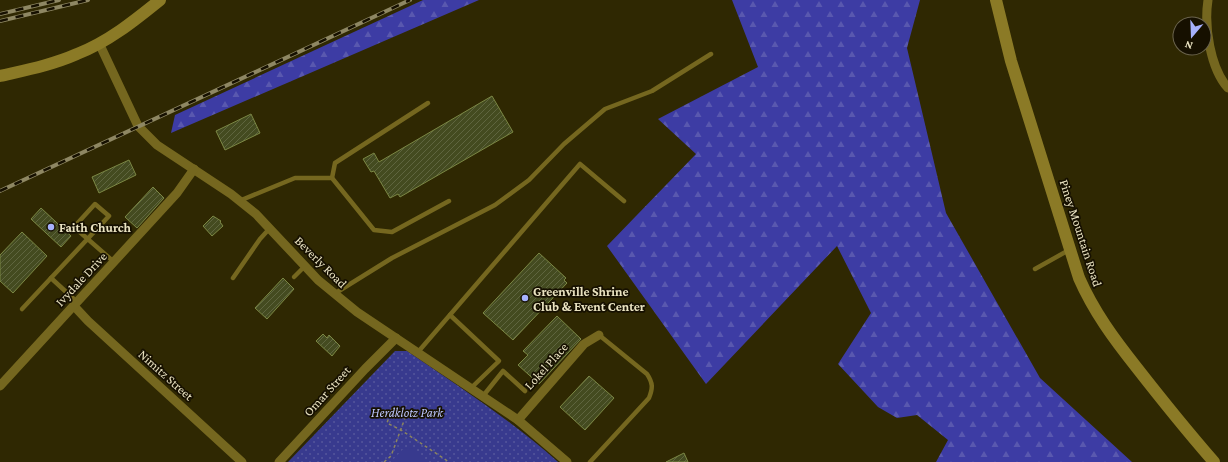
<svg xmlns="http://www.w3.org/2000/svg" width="1228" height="462" font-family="'Crimson Pro',serif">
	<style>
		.forest { fill: url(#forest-firs) }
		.park { fill: url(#park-dots) }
		.pitch { fill: #383a8e }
		.building { fill: url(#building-hatch); stroke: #7b8744 }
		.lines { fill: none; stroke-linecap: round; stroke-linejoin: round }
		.path { stroke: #8b845f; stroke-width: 1.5; stroke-dasharray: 3 3; stroke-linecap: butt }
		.lane { stroke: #75671f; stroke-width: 4.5 }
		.street { stroke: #75671f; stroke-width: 9 }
		.secondary { stroke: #8b7a26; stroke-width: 12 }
		.rail-casing { stroke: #8e8763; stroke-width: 4 }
		.rail { stroke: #161000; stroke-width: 2.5; stroke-dasharray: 8; stroke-linecap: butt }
		.poi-dot { fill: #a6b1fc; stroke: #161000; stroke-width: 1.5 }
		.labels { text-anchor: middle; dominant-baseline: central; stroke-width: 3.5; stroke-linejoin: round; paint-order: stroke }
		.poi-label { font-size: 13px; font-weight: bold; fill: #eae3c1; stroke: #161000; text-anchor: start }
		.street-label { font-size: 13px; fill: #eae3c1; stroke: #161000 }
		.park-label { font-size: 13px; font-style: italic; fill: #bbc4fa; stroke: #161000 }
	</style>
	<defs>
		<pattern id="forest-firs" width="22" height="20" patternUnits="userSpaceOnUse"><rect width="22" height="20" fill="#3d3ca4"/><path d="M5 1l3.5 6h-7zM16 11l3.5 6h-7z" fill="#5958af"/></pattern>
		<pattern id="park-dots" width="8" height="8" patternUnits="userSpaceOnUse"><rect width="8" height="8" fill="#383a8e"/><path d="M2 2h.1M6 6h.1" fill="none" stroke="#55569c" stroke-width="1.8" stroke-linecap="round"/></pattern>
		<pattern id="building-hatch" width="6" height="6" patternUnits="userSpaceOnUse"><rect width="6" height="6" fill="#444b20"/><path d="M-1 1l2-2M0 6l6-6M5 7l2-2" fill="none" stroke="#5f653f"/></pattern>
	</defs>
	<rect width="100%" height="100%" fill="#2f2802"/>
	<g class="forest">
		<polygon points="423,0 479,0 171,133 175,115"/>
		<polygon points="732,0 920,0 907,48 946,213 1040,378 1132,462 936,462 948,440 917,415 897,418 878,407 838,364 871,313 837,246 706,384 607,246 696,154 658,119 758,67"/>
	</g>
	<path class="park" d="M395,351H407C458,386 511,420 558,462H288Z"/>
	<polygon class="pitch" points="404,448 413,449 427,462 391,462"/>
	<g class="building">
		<polygon points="492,96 513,132 400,197 398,194 390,198 374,171 371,172 363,159 374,153 379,162"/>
		<polygon points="251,114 260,133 225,150 216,131"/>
		<polygon points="129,160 136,175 99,193 92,177"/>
		<polygon points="153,187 164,198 137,228 125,217"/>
		<polygon points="41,208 71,236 61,247 31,219"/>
		<polygon points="213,216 221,221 220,222 223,226 212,236 203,226"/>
		<polygon points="22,232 47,256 13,293 0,281 0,255"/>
		<polygon points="539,253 566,278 564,280 567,283 513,340 483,313"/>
		<polygon points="283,278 294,289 267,319 255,308"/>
		<polygon points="557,316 581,339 539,384 518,365 528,355 523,351"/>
		<polygon points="323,334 327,338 329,335 340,346 332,356 316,341"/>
		<polygon points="589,376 614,398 585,430 560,407"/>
		<polygon points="684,453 688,462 666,462"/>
	</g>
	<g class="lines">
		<g class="path">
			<polyline points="392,408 387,423 401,430 449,462"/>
			<polyline points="384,462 391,456 405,418"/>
		</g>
		<g class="lane">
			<polyline points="332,178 335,163 428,103"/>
			<polyline points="239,201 295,178 332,178 374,230 392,232 449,201"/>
			<polyline points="1035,269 1069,250"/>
			<polyline points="294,277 305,266"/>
			<polyline points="51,278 109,216 95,204 74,227 114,262"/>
			<polyline points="233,278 260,239 270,228"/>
			<polyline points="334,294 392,258 495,205 529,180 564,144 605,109 652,91 711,54"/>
			<polyline points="22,309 51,278 77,302"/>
			<polyline points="450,315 499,361 471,388"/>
			<polyline points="418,352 580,164 624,201"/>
			<polyline points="483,396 503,371 525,391"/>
			<path d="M590,462L649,398C653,388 653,383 647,374L599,335"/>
		</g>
		<g class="street">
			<path d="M1208,0C1204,26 1210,68 1228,88"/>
			<polyline points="99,43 138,126 157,145 231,194 256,214 318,280 357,312 518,420 567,462"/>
			<polyline points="74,306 88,321 242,462"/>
			<polyline points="0,386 177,193 194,169"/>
			<polyline points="518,420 584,344 599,335"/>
			<polyline points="279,462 365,369 396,338"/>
		</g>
		<g class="secondary">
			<path d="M996,0L1011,61L1079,278C1094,312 1114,339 1137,368C1162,400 1187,431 1214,462"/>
			<path d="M0,76C26,70 52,65 77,54C108,42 134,21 160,0"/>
		</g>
		<g class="rail-casing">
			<g id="rail">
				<polyline points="0,14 59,0"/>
				<polyline points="0,21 88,0"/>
				<polyline points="0,191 410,0"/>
			</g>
		</g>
		<use href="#rail" class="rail"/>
	</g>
	<g class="poi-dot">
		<circle cx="51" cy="227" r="4"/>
		<circle cx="525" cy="298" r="4"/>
	</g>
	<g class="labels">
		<g class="poi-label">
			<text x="59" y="227">Faith Church</text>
			<text x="533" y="291">Greenville Shrine<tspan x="533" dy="15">Club &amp; Event Center</tspan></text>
		</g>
		<g class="street-label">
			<text transform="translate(1081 233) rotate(72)">Piney Mountain Road</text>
			<text transform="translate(321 262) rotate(45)">Beverly Road</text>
			<text transform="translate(81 279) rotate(-47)">Ivydale Drive</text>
			<text transform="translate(546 366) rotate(-48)">Lokel Place</text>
			<text transform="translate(166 375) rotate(42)">Nimitz Street</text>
			<text transform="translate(327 391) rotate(-48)">Omar Street</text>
		</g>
		<g class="park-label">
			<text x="407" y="412">Herdklotz Park</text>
		</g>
	</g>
	<g transform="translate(1192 36) rotate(199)"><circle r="19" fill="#161000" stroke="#6b644d"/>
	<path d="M0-3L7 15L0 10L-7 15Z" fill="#a6b1fc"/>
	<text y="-6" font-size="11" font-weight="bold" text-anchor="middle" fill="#eae3c1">N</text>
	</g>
</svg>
